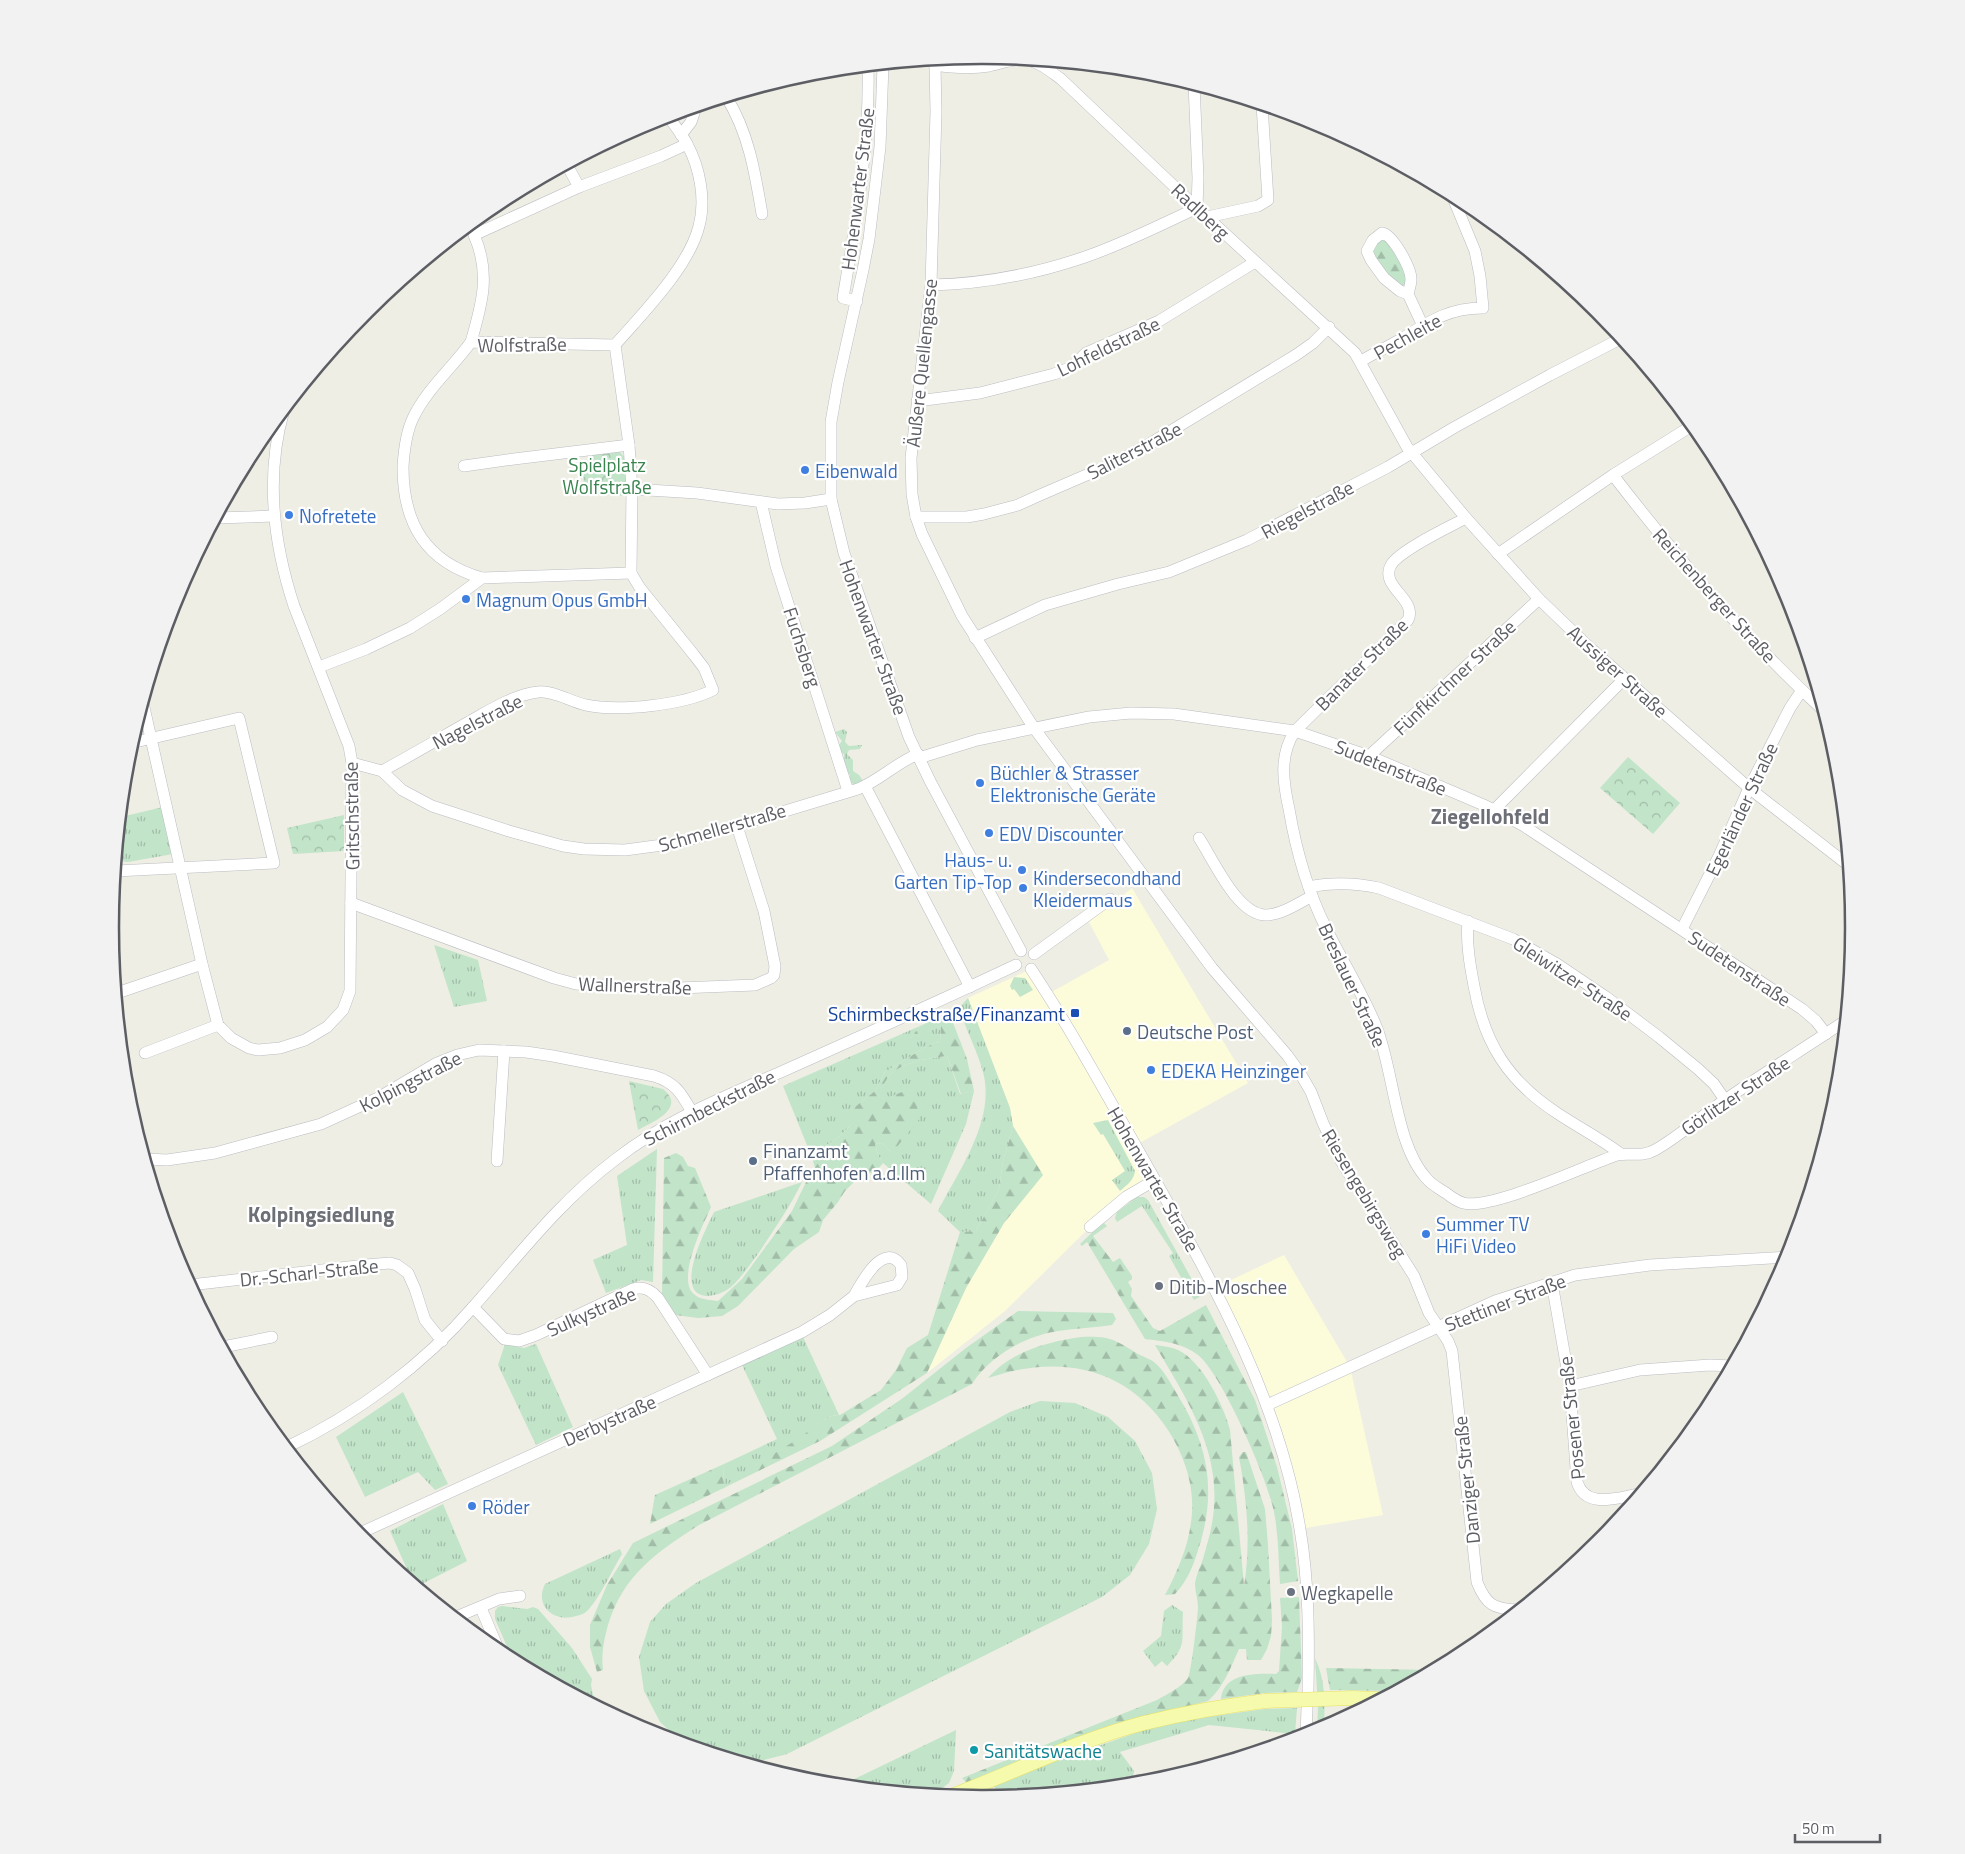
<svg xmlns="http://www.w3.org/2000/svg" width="1965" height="1854" font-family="'Titillium Web',sans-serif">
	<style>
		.commercial { fill: #fcfcdb }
		.grass { fill: url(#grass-tufts) }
		.forest { fill: url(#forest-firs) }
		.park { fill: url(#park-crowns) }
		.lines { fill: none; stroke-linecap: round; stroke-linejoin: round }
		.minor-casing { stroke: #bbbcc2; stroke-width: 12 }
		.major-casing { stroke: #e9e261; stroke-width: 15 }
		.minor { stroke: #fff; stroke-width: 11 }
		.major { stroke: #f5faac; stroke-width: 14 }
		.major-bridge-casing { stroke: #e9e261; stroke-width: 15; stroke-linecap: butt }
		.major-bridge { stroke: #f5faac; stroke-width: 14 }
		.shop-dot { fill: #3f7fe0; stroke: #fff; stroke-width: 2 }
		.transit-dot { fill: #1a4fb4; stroke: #fff; stroke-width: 2 }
		.service-dot { fill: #5c6f8a; stroke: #fff; stroke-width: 2 }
		.worship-dot { fill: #6b7280; stroke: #fff; stroke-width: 2 }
		.culture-dot { fill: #0f9aa8; stroke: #fff; stroke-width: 2 }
		.labels { text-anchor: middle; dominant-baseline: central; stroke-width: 4.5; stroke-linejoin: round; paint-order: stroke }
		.street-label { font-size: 19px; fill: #5c5e64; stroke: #fff }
		.park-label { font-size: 19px; fill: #3a844f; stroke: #fff }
		.shop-label { font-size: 19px; fill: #366cbe; stroke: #fff; text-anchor: start }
		.transit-label { font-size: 19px; fill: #164399; stroke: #fff; text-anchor: end }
		.service-label { font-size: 19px; fill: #4e5e75; stroke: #fff; text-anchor: start }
		.worship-label { font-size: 19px; fill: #5b616d; stroke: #fff; text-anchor: start }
		.culture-label { font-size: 19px; fill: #0d838f; stroke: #fff; text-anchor: start }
		.quarter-label { font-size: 21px; font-weight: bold; fill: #6d6f76; stroke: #fff }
		.rim { fill: none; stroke: #5c5e64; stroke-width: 2.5 }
	</style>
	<defs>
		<pattern id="grass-tufts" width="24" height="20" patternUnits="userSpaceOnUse" patternTransform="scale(1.25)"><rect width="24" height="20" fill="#c2e4c9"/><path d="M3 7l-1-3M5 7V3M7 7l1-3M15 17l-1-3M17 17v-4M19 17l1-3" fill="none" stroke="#a1bca7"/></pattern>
		<pattern id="forest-firs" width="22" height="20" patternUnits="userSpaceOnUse" patternTransform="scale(1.25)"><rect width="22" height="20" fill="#c2e4c9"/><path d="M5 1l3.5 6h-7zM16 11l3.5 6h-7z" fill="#a1bca7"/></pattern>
		<pattern id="park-crowns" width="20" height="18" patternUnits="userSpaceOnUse" patternTransform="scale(1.25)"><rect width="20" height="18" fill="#c2e4c9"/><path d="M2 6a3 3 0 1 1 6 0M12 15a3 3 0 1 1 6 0" fill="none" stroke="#a1bca7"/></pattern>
	</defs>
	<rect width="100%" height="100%" fill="#eeeee4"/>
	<g class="commercial">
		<polygon points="1132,888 1248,1083 1136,1145 1155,1180 1090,1227 1005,1311 927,1373 966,1288 1004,1223 1042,1175 1013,1126 1010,1108 968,998 1031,969 1048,994 1109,960 1089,922"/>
		<polygon points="1284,1255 1350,1367 1383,1515 1300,1529 1277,1435 1214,1288"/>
	</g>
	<g class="grass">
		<polygon points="844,729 847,732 845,742 849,746 862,745 860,749 849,750 847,754 853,760 853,771 859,775 863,781 854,785 849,780 850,775 841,763 844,759 844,754 839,752 839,745 842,741 835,732"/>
		<polygon points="163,807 173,854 128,862 121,861 122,851 119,839 121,817"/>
		<polygon points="434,945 478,960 487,1001 454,1007"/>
		<polygon points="1014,977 1025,978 1033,990 1020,997 1014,989 1012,990 1010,986"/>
		<path d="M968,998L1010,1108L1013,1126L1003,1161L999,1189L976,1231L960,1232L938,1211C959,1170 996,1120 983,1072C977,1050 966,1030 959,1008Z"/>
		<polygon points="920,1026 910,1039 941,1026 940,1041 924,1048 885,1072 875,1091 851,1110 851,1125 839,1137 811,1155 783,1086"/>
		<path d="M947,1056L960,1094L974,1091L966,1124L931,1204L883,1163L878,1155L875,1144L882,1143L892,1153L884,1099L878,1097C881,1091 883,1084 887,1079C900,1061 927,1059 947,1056Z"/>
		<path d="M1108,1120L1135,1171C1134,1180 1127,1185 1120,1191L1112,1180L1125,1171L1103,1134L1101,1135L1093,1123Z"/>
		<polygon points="657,1149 653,1282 641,1280 606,1293 593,1260 627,1245 617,1176"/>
		<path d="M802,1182C790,1207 775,1228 760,1251C751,1263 742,1277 731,1287C725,1292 715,1296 706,1296C672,1293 707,1227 714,1212Z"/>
		<polygon points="1137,1197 1144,1197 1148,1200 1201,1296 1194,1300 1169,1256 1173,1253 1142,1206 1117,1222 1115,1218 1117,1212"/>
		<path d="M803,1337L839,1415C826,1414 811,1431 800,1438C774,1455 747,1468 723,1489L724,1464L777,1439L742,1365Z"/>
		<polygon points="505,1344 524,1348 536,1344 573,1427 536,1445 498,1365"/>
		<polygon points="403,1392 448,1484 435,1490 418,1472 365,1497 336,1437"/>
		<polygon points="1040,1401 1075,1403 1108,1417 1135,1441 1152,1473 1157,1509 1149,1544 1130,1575 1102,1597 787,1754 753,1763 747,1763 683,1743 660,1722 644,1691 639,1657 650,1622 666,1604 696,1583 1010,1412"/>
		<polygon points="443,1504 467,1561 418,1586 407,1578 410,1576 390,1531"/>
		<path d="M620,1549L622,1554C613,1569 598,1601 587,1611C584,1614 580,1615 576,1616C554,1623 534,1606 545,1584Z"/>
		<path d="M1172,1605L1183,1612C1181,1640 1188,1645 1167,1666L1162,1661L1155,1667L1143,1651L1161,1636L1164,1611Z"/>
		<polygon points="502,1606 527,1609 533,1607 538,1609 572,1648 592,1679 591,1685 595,1704 513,1660 495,1619 495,1611 498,1607"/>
		<path d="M1315,1658C1326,1681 1325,1704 1324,1729L1317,1732L1318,1707Z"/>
		<polygon points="1297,1708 1295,1734 1209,1725 1120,1752 1134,1771 1133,1776 1088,1789 999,1797 994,1786 1047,1764 1141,1731 1176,1721 1265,1709"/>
		<polygon points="956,1730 954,1771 949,1783 934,1794 842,1785"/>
	</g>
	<g class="forest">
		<polygon points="1382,233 1410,272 1408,294 1384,278 1369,245"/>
		<path d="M942,1016L952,1020L967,1059L974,1091L961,1094L947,1056C927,1059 900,1061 887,1079C883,1084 881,1091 879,1097L884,1099L902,1092L916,1102L920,1118L892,1153L882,1143L875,1144L878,1155L883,1163C877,1171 873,1174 862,1174L845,1191L838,1202L823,1220L819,1232L794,1249L738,1306L722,1316L698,1318L675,1315L662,1295L664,1158L676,1153L683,1157L688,1166L695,1168L711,1207C703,1225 675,1281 695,1295C701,1300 711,1300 718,1301L742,1279L792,1211L808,1178L816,1171L811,1155L839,1137L851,1125V1110L875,1091L885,1072L924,1048L940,1041L941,1026L909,1040L920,1026Z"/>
		<path d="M1013,1126L1043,1175L1004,1223L966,1288L927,1373L820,1441L650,1524L655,1495L724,1464L723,1488C747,1468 773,1455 799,1438C810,1431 826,1414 840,1415L881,1390L896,1370L907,1348L928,1335L960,1232L976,1231L999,1189L1003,1161Z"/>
		<path d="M1104,1223L1107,1226L1093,1236L1113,1262L1120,1258L1132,1276V1279L1128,1282L1132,1289L1131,1296L1153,1328L1160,1331L1206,1305L1255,1400L1277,1467L1292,1529L1298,1581L1280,1584C1278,1556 1279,1527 1271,1500C1263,1470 1221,1373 1198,1355C1183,1343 1163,1341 1145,1339L1087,1242L1082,1246L1080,1244L1101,1224Z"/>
		<path d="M1018,1311L1113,1313L1116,1319L1112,1325C1094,1328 1076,1328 1058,1331C1025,1336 990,1356 972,1384L699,1525C657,1552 623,1575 608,1625C604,1639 601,1655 603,1670L597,1672L590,1647V1625L607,1585L633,1543L832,1446L903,1398L966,1348Z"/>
		<path d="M1081,1337C1111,1336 1113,1339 1138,1354C1143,1357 1151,1359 1155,1363C1164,1370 1171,1384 1177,1394C1208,1444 1217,1490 1199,1547C1194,1564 1188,1580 1175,1594L1165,1595C1179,1569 1190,1542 1192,1513C1194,1484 1184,1455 1168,1430C1126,1366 1058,1354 988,1378C1011,1351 1048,1342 1081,1337Z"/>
		<path d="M1155,1345C1162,1346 1171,1347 1178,1350C1202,1361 1224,1406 1230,1430L1244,1586C1251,1544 1247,1499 1239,1457L1243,1452H1246L1265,1509L1268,1545L1272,1620L1271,1636L1267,1649L1261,1660H1247L1246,1649H1239C1231,1667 1223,1688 1208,1701L1136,1719L1076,1738L967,1783L962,1778L1157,1700C1167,1694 1181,1688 1188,1678C1191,1673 1198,1615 1198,1607C1198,1599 1195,1592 1195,1584C1196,1576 1200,1567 1203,1559C1208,1541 1213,1525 1214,1507C1219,1446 1184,1395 1155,1345Z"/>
		<path d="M1299,1597L1302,1678L1297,1692L1265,1693L1221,1699C1223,1673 1256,1673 1276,1674L1279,1671L1282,1627L1280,1598Z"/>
		<polygon points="1326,1668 1433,1670 1395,1691 1330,1690"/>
	</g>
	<g class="park">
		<polygon points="590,450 620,452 626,459 627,496 584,494 583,464 590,463"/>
		<polygon points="1628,757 1680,803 1653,834 1600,788"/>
		<polygon points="344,815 344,851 293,854 287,828"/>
		<path d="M629,1081L663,1089C687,1108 653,1122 638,1130Z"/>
	</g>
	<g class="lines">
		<g class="minor-casing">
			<g id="minor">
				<path d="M929,60L935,65L936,112L931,285L911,458L912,494L916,517L922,534L962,616L1034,728L1212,968L1287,1055L1300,1073L1311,1092L1323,1123L1341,1161L1414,1276L1429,1313L1448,1341L1452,1351L1477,1582C1486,1605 1494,1609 1518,1610"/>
				<polyline points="883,65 880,147 869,239 863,270 838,382 831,422 831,499 844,553 909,737 930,781 1021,951"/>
				<path d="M935,65C954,68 971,69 989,66C1003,63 1014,58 1027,60C1040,62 1051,72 1061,79L1197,208L1355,353L1407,447L1466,518L1539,599L1588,646L1749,788L1848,865"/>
				<polyline points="1194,84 1198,178 1197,208"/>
				<path d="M727,98C749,134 755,173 762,214"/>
				<polyline points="681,135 691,122 696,107"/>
				<polyline points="567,165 579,187"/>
				<polyline points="1207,217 1258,206 1268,200 1262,105"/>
				<path d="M931,285C984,284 1035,274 1085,257C1123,244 1160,225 1197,208"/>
				<path d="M1408,294C1409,290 1411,284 1411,279C1411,268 1393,235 1382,233L1373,240L1367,251L1371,260L1384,278L1400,291L1408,294L1422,324"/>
				<path d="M857,301L843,298C856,221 870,144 868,66"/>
				<path d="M471,342C482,304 491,273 474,235L579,187L661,156L687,144"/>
				<path d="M615,345C642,314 689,267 699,226C706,200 700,168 687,144C682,134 674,125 668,116"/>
				<path d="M1361,361C1375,353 1389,346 1403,338C1430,321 1449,308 1483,308L1480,276L1475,251L1451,193"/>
				<polyline points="917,401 980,393 1054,374 1072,367 1086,353 1159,321 1255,262"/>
				<polyline points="464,466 514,459 629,445"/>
				<path d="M1613,475C1677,558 1746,639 1823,710"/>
				<polyline points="761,502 776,566 848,791"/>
				<polyline points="916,517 967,517 984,514 1018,505 1040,495 1112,464 1151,443 1296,355 1313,343 1329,327"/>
				<polyline points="217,518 274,516"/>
				<path d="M1466,518C1449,527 1400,550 1391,565C1379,587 1418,599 1408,620L1295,731C1279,755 1283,782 1289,809C1296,850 1307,890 1326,928C1342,961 1362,992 1376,1026C1394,1070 1395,1145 1427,1179C1432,1185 1440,1189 1446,1193C1451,1197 1457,1201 1463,1203C1493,1210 1584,1166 1617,1155C1630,1152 1641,1158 1655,1150C1680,1136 1701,1116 1725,1100C1764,1073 1805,1048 1845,1021"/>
				<polyline points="1498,554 1613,475 1693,425"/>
				<path d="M482,578C426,562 403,524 403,467C404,450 406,433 413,418C427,389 452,368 471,342L615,345L629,445L632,489L697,493L778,504L805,503L831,499"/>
				<polyline points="975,638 1045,605 1118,584 1169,572 1247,540 1388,467 1455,427 1550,375 1622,338"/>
				<polyline points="319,667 366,649 410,628 440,609 482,578 631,573 632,489"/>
				<path d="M143,703L202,964L218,1025L231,1038L249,1048L258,1050L280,1048L305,1040L327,1027L343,1010L350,991L352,763L349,746L294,606C273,542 265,475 284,410"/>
				<polyline points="1369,756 1539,599"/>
				<polyline points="919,758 977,740 1089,717 1131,713 1174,714 1295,731 1369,756 1486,806 1524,826 1802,1009 1816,1021 1826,1034"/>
				<path d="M352,763L382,771L402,790L432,806L509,831L563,846L584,849L625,850L670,844L692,839L858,789C880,780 896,763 918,754"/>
				<path d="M382,771C410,756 437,740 465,724C487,712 512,695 538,692C553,690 571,702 586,705C619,712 683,705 713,690L704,668L694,655L640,588L631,573"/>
				<polyline points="865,786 970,987"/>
				<polyline points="1494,810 1624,679"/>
				<path d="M1199,838C1213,859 1237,915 1266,915C1281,915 1299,903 1312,896"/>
				<polyline points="116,871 274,863 239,718 131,743"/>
				<path d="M1309,887C1333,882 1355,883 1379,888L1513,939L1557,964L1606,997L1659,1037L1698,1069L1714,1084L1725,1100"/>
				<polyline points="351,903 554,978 576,984 654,989 755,985 771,978 774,975 775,966 764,911 737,826"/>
				<path d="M1468,921C1466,943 1470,965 1474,986C1484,1043 1508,1081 1557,1113C1578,1127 1601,1139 1621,1154"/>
				<polyline points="1682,929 1719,856 1749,788 1790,708 1802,690"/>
				<polyline points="1034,954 1110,899"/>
				<path d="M1031,969C1076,1037 1115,1110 1155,1180C1217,1290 1280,1403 1300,1529C1309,1582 1309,1638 1308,1691"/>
				<polyline points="117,993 202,964"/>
				<polyline points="145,1053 218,1025"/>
				<path d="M146,1159L167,1160L215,1153L321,1124L378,1098L437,1063L457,1055L479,1050L526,1052L553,1056L654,1076C676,1083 681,1093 692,1112"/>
				<polyline points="497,1161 504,1051"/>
				<polyline points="1090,1227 1126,1197 1155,1180"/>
				<path d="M1552,1283L1570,1386L1577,1482C1586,1510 1618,1497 1640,1494"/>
				<polyline points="190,1285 366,1265 390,1263 397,1265 408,1273 415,1289 425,1320 442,1341"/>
				<path d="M473,1307L504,1339L519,1341L536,1335L633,1289C644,1286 651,1290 658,1298L708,1375"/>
				<polyline points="223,1347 272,1337"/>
				<polyline points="1570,1386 1640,1370 1710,1365 1732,1366"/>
				<polyline points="1267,1405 1495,1301 1575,1275 1650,1265 1789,1257"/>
				<path d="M287,1447C357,1414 423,1365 474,1306C520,1254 560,1201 616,1159C666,1120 724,1097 781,1072C859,1037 938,1002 1016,965"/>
				<path d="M358,1534L802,1332L830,1315L854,1296L897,1285L902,1277L901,1265C883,1241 862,1282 854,1296"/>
				<polyline points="481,1608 500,1653"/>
				<polyline points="456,1617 499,1599 520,1596"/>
				<polyline points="1306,1736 1307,1708"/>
				<polyline points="1110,1786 1141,1780 1155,1782"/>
			</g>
		</g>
		<g class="major-casing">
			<g id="major">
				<polyline points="1353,1698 1378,1699"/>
				<path d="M951,1796C1015,1772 1078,1740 1144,1723C1184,1713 1224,1706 1265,1701"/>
			</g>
		</g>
		<use href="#minor" class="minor"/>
		<use href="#major" class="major"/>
		<g class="major-bridge-casing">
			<polyline id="major-bridge" points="1265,1701 1353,1698"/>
		</g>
		<use href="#major-bridge" class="major-bridge"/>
	</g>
	<g class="shop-dot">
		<circle cx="805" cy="470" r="5"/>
		<circle cx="289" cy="515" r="5"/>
		<circle cx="466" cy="599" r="5"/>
		<circle cx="980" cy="783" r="5"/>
		<circle cx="989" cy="833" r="5"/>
		<circle cx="1022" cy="870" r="5"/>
		<circle cx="1023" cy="888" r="5"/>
		<circle cx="1151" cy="1070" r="5"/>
		<circle cx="1426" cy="1234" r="5"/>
		<circle cx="472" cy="1506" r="5"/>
	</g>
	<rect class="transit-dot" x="1070" y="1008" width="10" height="10" rx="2.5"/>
	<g class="service-dot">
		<circle cx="1127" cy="1031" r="5"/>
		<circle cx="753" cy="1161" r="5"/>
	</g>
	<g class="worship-dot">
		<circle cx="1159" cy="1286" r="5"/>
		<circle cx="1291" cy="1592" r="5"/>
	</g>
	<circle class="culture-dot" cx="974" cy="1750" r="5"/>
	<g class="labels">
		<g class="street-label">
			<text transform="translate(857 189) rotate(-83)">Hohenwarter Straße</text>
			<text transform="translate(1201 211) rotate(43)">Radlberg</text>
			<text transform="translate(1407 336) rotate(-29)">Pechleite</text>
			<text transform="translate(522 344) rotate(-1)">Wolfstraße</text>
			<text transform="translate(1108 346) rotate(-26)">Lohfeldstraße</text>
			<text transform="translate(921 363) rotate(-84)">Äußere Quellengasse</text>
			<text transform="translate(1134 450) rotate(-27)">Saliterstraße</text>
			<text transform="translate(1307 509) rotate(-28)">Riegelstraße</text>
			<text transform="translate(1715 595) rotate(48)">Reichenberger Straße</text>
			<text transform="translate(874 637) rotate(70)">Hohenwarter Straße</text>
			<text transform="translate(803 647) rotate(72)">Fuchsberg</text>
			<text transform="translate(1361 664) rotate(-45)">Banater Straße</text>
			<text transform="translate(1618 671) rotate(42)">Aussiger Straße</text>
			<text transform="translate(1454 677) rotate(-43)">Fünfkirchner Straße</text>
			<text transform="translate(477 721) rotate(-27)">Nagelstraße</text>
			<text transform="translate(1391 767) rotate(22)">Sudetenstraße</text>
			<text transform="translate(1741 809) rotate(-65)">Egerländer Straße</text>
			<text transform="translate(351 816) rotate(-91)">Gritschstraße</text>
			<text transform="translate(722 827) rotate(-16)">Schmellerstraße</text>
			<text transform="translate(1740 968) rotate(34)">Sudetenstraße</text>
			<text transform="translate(1573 978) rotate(33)">Gleiwitzer Straße</text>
			<text transform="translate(635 985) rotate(2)">Wallnerstraße</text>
			<text transform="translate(1353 985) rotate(65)">Breslauer Straße</text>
			<text transform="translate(410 1081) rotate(-27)">Kolpingstraße</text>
			<text transform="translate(1735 1095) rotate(-34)">Görlitzer Straße</text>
			<text transform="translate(709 1107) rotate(-27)">Schirmbeckstraße</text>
			<text transform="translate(1154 1179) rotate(60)">Hohenwarter Straße</text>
			<text transform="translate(1365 1193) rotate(59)">Riesengebirgsweg</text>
			<text transform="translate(309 1272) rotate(-6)">Dr.-Scharl-Straße</text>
			<text transform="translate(1505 1302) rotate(-21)">Stettiner Straße</text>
			<text transform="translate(591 1311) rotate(-24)">Sulkystraße</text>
			<text transform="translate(1571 1418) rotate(-96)">Posener Straße</text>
			<text transform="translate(609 1420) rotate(-24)">Derbystraße</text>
			<text transform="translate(1466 1480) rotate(-96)">Danziger Straße</text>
		</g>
		<g class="park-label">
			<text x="607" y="464">Spielplatz<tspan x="607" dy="22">Wolfstraße</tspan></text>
		</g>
		<g class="shop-label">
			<text x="815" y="470">Eibenwald</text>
			<text x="299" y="515">Nofretete</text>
			<text x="476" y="599">Magnum Opus GmbH</text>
			<text x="990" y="772">Büchler &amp; Strasser<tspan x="990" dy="22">Elektronische Geräte</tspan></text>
			<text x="999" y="833">EDV Discounter</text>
			<text x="1012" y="859" text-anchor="end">Haus- u.<tspan x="1012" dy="22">Garten Tip-Top</tspan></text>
			<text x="1033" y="877">Kindersecondhand<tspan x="1033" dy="22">Kleidermaus</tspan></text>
			<text x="1161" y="1070">EDEKA Heinzinger</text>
			<text x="1436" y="1223">Summer TV<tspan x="1436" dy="22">HiFi Video</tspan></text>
			<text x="482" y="1506">Röder</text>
		</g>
		<g class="transit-label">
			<text x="1065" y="1013">Schirmbeckstraße/Finanzamt</text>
		</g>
		<g class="service-label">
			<text x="1137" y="1031">Deutsche Post</text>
			<text x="763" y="1150">Finanzamt<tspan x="763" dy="22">Pfaffenhofen a.d.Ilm</tspan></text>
		</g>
		<g class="worship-label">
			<text x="1169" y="1286">Ditib-Moschee</text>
			<text x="1301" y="1592">Wegkapelle</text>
		</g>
		<g class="culture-label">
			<text x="984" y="1750">Sanitätswache</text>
		</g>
		<g class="quarter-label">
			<text x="1490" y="816">Ziegellohfeld</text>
			<text x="321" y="1214">Kolpingsiedlung</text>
		</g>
	</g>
	<path d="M0 0H1965V1854H0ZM119 927a863 863 0 1 1 1726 0a863 863 0 1 1-1726 0Z" fill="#f2f2f3" fill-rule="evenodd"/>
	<path class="rim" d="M119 927a863 863 0 1 1 1726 0a863 863 0 1 1-1726 0Z"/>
	<path d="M1795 1834v8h85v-8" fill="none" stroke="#5c5e64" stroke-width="2.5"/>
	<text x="1802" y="1834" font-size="15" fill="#5c5e64" stroke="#ffffff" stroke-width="4" paint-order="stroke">50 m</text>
</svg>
